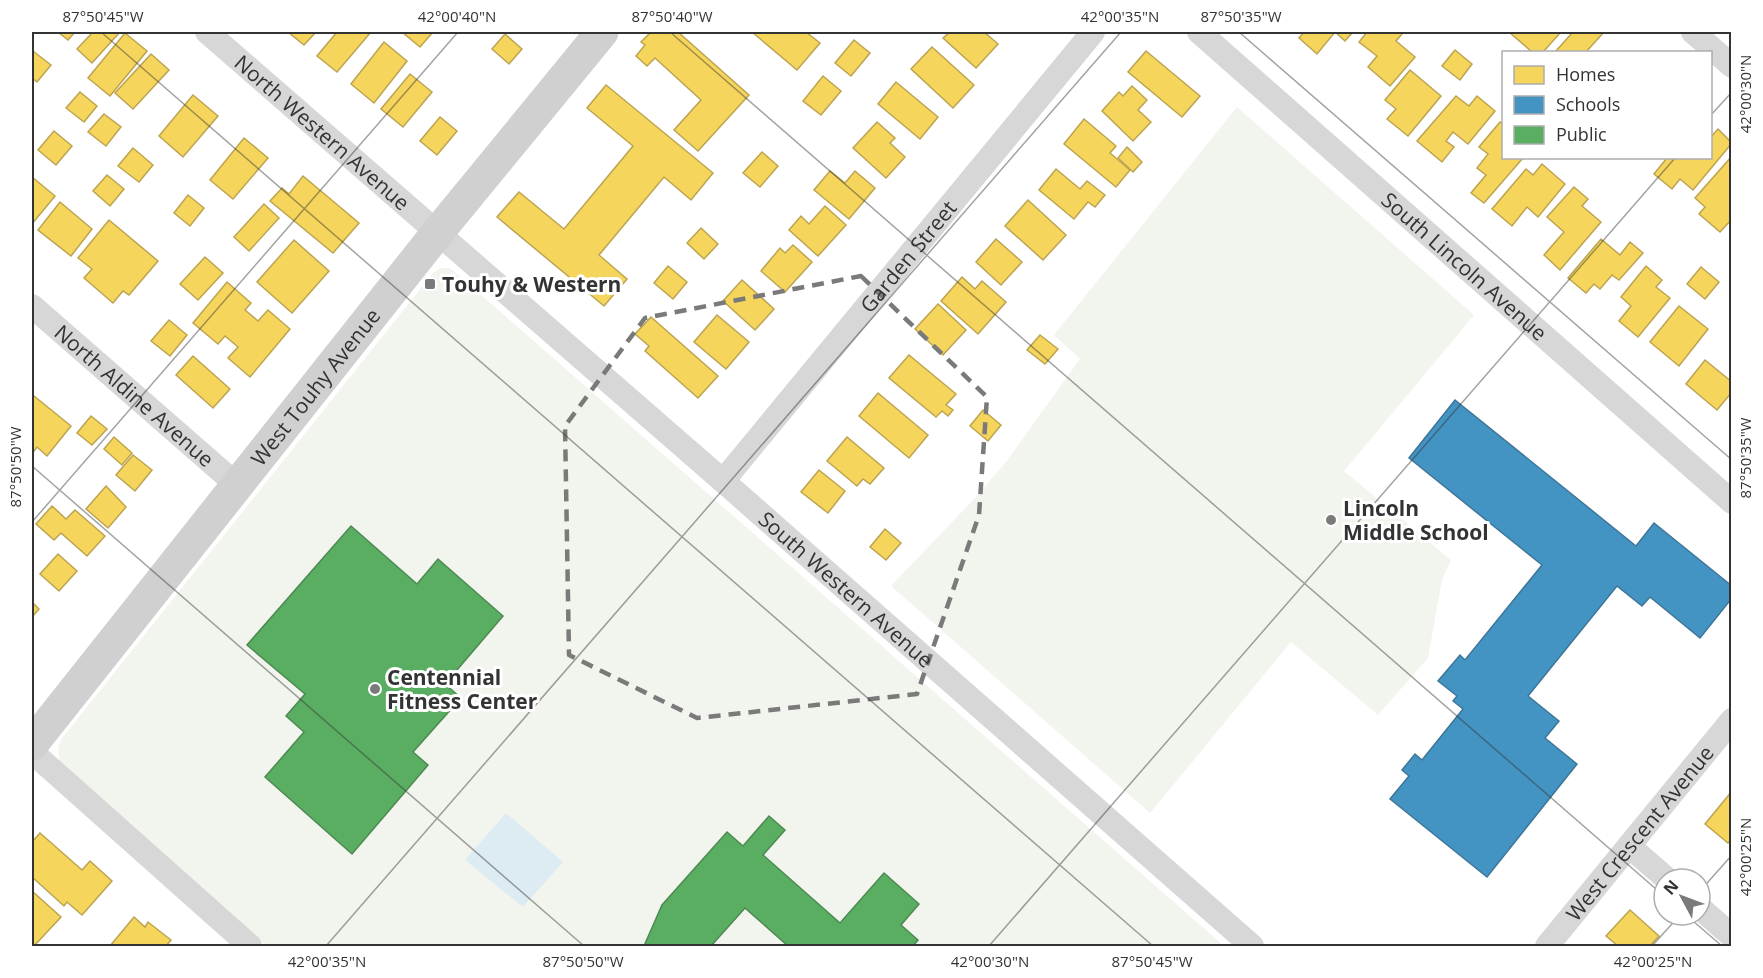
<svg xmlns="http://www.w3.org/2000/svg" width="1763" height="978" font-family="'Open Sans',sans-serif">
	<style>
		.green { fill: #f1f5ed }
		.water { fill: #ddebf3 }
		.homes { fill: #f6d55c; stroke: #bca450; stroke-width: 1.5 }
		.schools { fill: #4393c3; stroke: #3e7698; stroke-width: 1.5 }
		.public { fill: #5aae61; stroke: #4e8953; stroke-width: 1.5 }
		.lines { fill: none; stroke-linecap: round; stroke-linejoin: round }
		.street { stroke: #d7d7d7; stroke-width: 24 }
		.secondary { stroke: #d0d0d0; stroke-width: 33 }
		.marked { fill: none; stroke: #7a7a7a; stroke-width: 4.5; stroke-dasharray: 12 8; stroke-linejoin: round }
		.ticks { fill: none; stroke: #333; stroke-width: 1.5; stroke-opacity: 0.45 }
		.poi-dot { fill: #7a7a7a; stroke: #fff; stroke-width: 2 }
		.labels { text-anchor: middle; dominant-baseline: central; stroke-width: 6; stroke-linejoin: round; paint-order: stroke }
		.street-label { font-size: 21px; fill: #333; stroke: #fff }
		.poi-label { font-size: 21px; font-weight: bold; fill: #333; stroke: #fff; text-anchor: start }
		.neatline { fill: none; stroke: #333; stroke-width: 2 }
		.ticks-label { font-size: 15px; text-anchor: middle; fill: #333 }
	</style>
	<rect width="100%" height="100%" fill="#fff"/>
	<g class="green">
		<polygon points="1237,107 1474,315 1344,471 1451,560 1442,580 1428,658 1378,715 1291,642 1150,813 891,586 975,498 1006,462 1080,359 1054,335"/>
		<polygon points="441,268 449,268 455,272 1224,946 267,946 60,766 58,747 63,737 433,273"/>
	</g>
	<polygon class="water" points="506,813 563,862 523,907 465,860"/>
	<g class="homes">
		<polygon points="58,32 75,32 68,40"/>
		<polygon points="93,32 120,32 92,63 77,49"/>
		<polygon points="288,32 316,32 304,45"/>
		<polygon points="337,32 371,32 337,72 317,56"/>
		<polygon points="402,32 433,32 420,47"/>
		<polygon points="651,32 678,32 749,95 698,151 674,130 701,100 655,58 647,66 636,56 645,45 641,42"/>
		<polygon points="752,32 806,32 820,43 797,70"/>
		<polygon points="950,32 984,32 998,44 976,68 943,38"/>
		<polygon points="1304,32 1353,32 1345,41 1335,32 1317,54 1299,38"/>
		<polygon points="1367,32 1399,32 1402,34 1396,41 1415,57 1390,86 1368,67 1377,56 1359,42"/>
		<polygon points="1509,32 1561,32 1543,52 1532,52"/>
		<polygon points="1573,32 1604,32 1586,52 1555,52"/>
		<polygon points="125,33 147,51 110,96 88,78"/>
		<polygon points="505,34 522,49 509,64 492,49"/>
		<polygon points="854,40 870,53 851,76 835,63"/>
		<polygon points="384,42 407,61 374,103 351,84"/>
		<polygon points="932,47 974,85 953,108 911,69"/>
		<polygon points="1455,50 1472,64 1460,80 1442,66"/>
		<polygon points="33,51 51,65 37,82 32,78 32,53"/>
		<polygon points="1146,51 1200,96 1182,117 1128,72"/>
		<polygon points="151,54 169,70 133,109 115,93"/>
		<polygon points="1410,70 1441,96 1408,136 1387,119 1396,109 1385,100"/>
		<polygon points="410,74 432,92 403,127 381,109"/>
		<polygon points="823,76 841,91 821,115 803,101"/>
		<polygon points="896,82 938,117 920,139 878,104"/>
		<polygon points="606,85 713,173 691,200 664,177 599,255 627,279 604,306 497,217 519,192 564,229 633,146 587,108"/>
		<polygon points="1132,86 1147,100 1138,110 1151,122 1133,141 1102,111 1119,92 1123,96"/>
		<polygon points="80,92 97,106 84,122 66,108"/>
		<polygon points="193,95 218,116 183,157 159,136"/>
		<polygon points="1456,96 1469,106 1477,96 1495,111 1468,144 1453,132 1446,141 1454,147 1442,162 1417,141"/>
		<polygon points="104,114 121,127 106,146 88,132"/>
		<polygon points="440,117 457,131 437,155 420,141"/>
		<polygon points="1084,119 1116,146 1110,153 1130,170 1116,187 1064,144"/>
		<polygon points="877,122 895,138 890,143 905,157 886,178 853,148"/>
		<polygon points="1500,122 1504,125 1504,158 1523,158 1484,203 1471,193 1486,175 1477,168 1488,154 1479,147"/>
		<polygon points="1718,129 1732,143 1693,190 1680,179 1672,189 1654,174 1667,158 1710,158 1710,138"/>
		<polygon points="54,131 72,146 56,165 38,150"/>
		<polygon points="244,138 268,158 233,199 210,180"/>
		<polygon points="1127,147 1142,162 1133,172 1118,158"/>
		<polygon points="133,148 153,165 139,182 118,166"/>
		<polygon points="762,152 778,166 760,187 743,173"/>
		<polygon points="1732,156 1732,219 1720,232 1699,214 1705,207 1695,198"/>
		<polygon points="1542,164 1565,184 1538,217 1527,207 1512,226 1492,209 1526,169 1533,175"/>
		<polygon points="1056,169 1080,189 1087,181 1105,195 1095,207 1088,202 1074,219 1039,190"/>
		<polygon points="830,171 845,183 855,171 875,188 849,219 814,190"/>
		<polygon points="107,175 124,189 110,206 93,191"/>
		<polygon points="303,176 359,223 333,253 270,201 282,188 289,194"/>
		<polygon points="32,177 55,196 32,224"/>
		<polygon points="1574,187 1588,199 1582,206 1601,222 1560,270 1544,255 1564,232 1547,217"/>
		<polygon points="188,195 204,208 190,226 174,213"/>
		<polygon points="1028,200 1066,235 1043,260 1005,226"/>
		<polygon points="60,202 92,229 71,256 38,230"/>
		<polygon points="264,204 279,218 249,251 234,237"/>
		<polygon points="825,206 846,225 818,256 789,230 801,216 809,224"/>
		<polygon points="109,220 158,261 129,295 123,291 113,303 84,278 92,269 78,258"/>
		<polygon points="701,228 718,244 704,259 687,243"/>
		<polygon points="996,239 1022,262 1001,285 976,262"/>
		<polygon points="1601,239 1620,255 1630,242 1643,253 1619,280 1612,275 1600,289 1594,284 1586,293 1568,278"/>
		<polygon points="294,240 329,271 292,313 257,282"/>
		<polygon points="793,245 812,262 785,292 761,271 780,248 785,253"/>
		<polygon points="205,257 223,273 198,300 180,284"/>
		<polygon points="668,266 687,282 673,299 654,283"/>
		<polygon points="1646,266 1662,280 1656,287 1670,298 1638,337 1619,321 1631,306 1621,297"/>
		<polygon points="1701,267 1719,282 1705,299 1687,284"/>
		<polygon points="962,277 975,289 982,281 1006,302 978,334 941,301"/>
		<polygon points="742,280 774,309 755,330 723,301"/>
		<polygon points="227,282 251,303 245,310 258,321 268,310 290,329 250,377 228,358 238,347 225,336 218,344 193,323"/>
		<polygon points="938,304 966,330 943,355 915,329"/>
		<polygon points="1679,306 1708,329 1679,366 1650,342"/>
		<polygon points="717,315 749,342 726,369 694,342"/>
		<polygon points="651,317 718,376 698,398 645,351 649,346 635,334"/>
		<polygon points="169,320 187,335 170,356 151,341"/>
		<polygon points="1040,335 1058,349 1045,364 1027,350"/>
		<polygon points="909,355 956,394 946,405 953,410 948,416 942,411 936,417 889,378"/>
		<polygon points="193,356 230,389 213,408 176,375"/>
		<polygon points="1705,360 1732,382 1732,392 1717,410 1686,384"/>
		<polygon points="878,393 928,435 909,458 859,416"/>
		<polygon points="34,396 71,426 47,456 37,447 32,454 32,399"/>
		<polygon points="983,410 1001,425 988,441 970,426"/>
		<polygon points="91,416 107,429 92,445 77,433"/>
		<polygon points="114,437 132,453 122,465 104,449"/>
		<polygon points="847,437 884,468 870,484 863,479 857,486 827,461"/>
		<polygon points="133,455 152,470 135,491 116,475"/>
		<polygon points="819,470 845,491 828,513 801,492"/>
		<polygon points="106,486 126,507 108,528 86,509"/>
		<polygon points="52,506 66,519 75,510 105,536 87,556 61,533 54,540 36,524"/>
		<polygon points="885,529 901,543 886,560 870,547"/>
		<polygon points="58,554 77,571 59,591 40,574"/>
		<polygon points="32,602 39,609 32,617"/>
		<polygon points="1732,791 1732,839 1728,843 1705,824"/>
		<polygon points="40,833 82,870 90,861 112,881 82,915 67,902 64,906 32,877 32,842"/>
		<polygon points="32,891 61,917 34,946 32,946"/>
		<polygon points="1630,910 1659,936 1650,946 1618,946 1606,936"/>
		<polygon points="134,917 145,927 148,922 171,940 166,946 110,946"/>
	</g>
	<polygon class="schools" points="1455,400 1636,546 1654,523 1732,586 1732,598 1700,638 1650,597 1642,606 1617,586 1528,696 1559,721 1545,738 1577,764 1487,877 1390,799 1409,776 1402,770 1415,754 1422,760 1463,709 1453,701 1457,696 1438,681 1460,655 1465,660 1542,565 1409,458"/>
	<g class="public">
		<polygon points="351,526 417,584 438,559 503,616 445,684 461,698 413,752 428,765 352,854 265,777 304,732 286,716 305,694 247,645"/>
		<polygon points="769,816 785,830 763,855 840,923 884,873 919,904 901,925 918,940 913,946 788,946 745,908 711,946 644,946 662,905 727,832 743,846"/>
	</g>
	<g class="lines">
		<g class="street">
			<path id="s1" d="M207,32L723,481L1252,946"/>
			<path id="s2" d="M1199,32L1732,502"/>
			<polyline points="1693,32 1732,66"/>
			<path id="s3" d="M32,306L237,485"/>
			<path id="s4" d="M723,481L1093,32"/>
			<polyline points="32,752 250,946"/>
			<polyline points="1629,846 1667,879"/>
			<polyline points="1700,908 1732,936"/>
			<path id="s5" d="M1547,946L1732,720"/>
		</g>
		<path class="secondary" id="s6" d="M32,744L438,232L602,32"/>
	</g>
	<path class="marked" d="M861,276L987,397L979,515L917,694L697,718L569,655L565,426L645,318Z"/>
	<path class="ticks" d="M101,32L1153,946M670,32L1664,896M1239,32L1732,460M1710,116L1732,92M32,466L584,946M32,522L458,32M1700,891L1732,855M1686,915L1722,946M326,946L1121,32M989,946L1675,158M1652,946L1680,915"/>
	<g class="poi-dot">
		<rect x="424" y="278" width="12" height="12" rx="3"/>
		<circle cx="1331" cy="520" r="6"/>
		<circle cx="375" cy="689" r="6"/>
	</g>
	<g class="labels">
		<g class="street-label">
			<text stroke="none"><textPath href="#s1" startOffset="153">North Western Avenue</textPath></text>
			<text stroke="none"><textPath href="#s4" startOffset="291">Garden Street</textPath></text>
			<text stroke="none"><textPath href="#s2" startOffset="354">South Lincoln Avenue</textPath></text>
			<text stroke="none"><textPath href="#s6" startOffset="456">West Touhy Avenue</textPath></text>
			<text stroke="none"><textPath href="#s3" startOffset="136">North Aldine Avenue</textPath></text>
			<text stroke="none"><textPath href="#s1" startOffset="848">South Western Avenue</textPath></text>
			<text stroke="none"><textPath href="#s5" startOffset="146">West Crescent Avenue</textPath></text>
		</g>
		<g class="poi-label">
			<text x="442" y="284">Touhy &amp; Western</text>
			<text x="1343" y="508">Lincoln<tspan x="1343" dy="24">Middle School</tspan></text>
			<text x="387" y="677">Centennial<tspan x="387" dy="24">Fitness Center</tspan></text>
		</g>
	</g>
	<rect width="1763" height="978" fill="none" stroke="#ffffff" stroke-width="66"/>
	<rect x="1502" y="51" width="210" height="108" fill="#ffffff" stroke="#adadad" stroke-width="1.5"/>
	<rect x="1514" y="66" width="30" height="18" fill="#f6d55c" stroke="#adadad" stroke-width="1.5"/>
	<text x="1556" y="81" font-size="18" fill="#333333">Homes</text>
	<rect x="1514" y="96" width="30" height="18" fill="#4393c3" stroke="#adadad" stroke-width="1.5"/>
	<text x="1556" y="111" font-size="18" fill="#333333">Schools</text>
	<rect x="1514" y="126" width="30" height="18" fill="#5aae61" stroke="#adadad" stroke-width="1.5"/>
	<text x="1556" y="141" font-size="18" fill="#333333">Public</text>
	<g transform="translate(1682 897) rotate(311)"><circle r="28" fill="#ffffff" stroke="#adadad" stroke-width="1.5"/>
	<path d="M0-4.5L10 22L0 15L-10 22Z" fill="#7a7a7a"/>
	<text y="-9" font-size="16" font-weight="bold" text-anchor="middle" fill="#333333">N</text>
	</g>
	<rect x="33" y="33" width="1697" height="912" class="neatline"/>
	<g class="ticks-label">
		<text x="103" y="22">87°50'45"W</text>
		<text x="457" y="22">42°00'40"N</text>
		<text x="672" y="22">87°50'40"W</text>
		<text x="1120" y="22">42°00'35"N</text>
		<text x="1241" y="22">87°50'35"W</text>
		<text transform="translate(1746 94) rotate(-90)" y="5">42°00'30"N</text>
		<text transform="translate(1746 458) rotate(-90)" y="5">87°50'35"W</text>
		<text transform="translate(16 467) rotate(-90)" y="5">87°50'50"W</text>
		<text transform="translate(1746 857) rotate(-90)" y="5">42°00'25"N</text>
		<text x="327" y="967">42°00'35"N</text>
		<text x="583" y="967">87°50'50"W</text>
		<text x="990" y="967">42°00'30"N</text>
		<text x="1152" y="967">87°50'45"W</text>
		<text x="1653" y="967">42°00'25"N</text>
	</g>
</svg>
